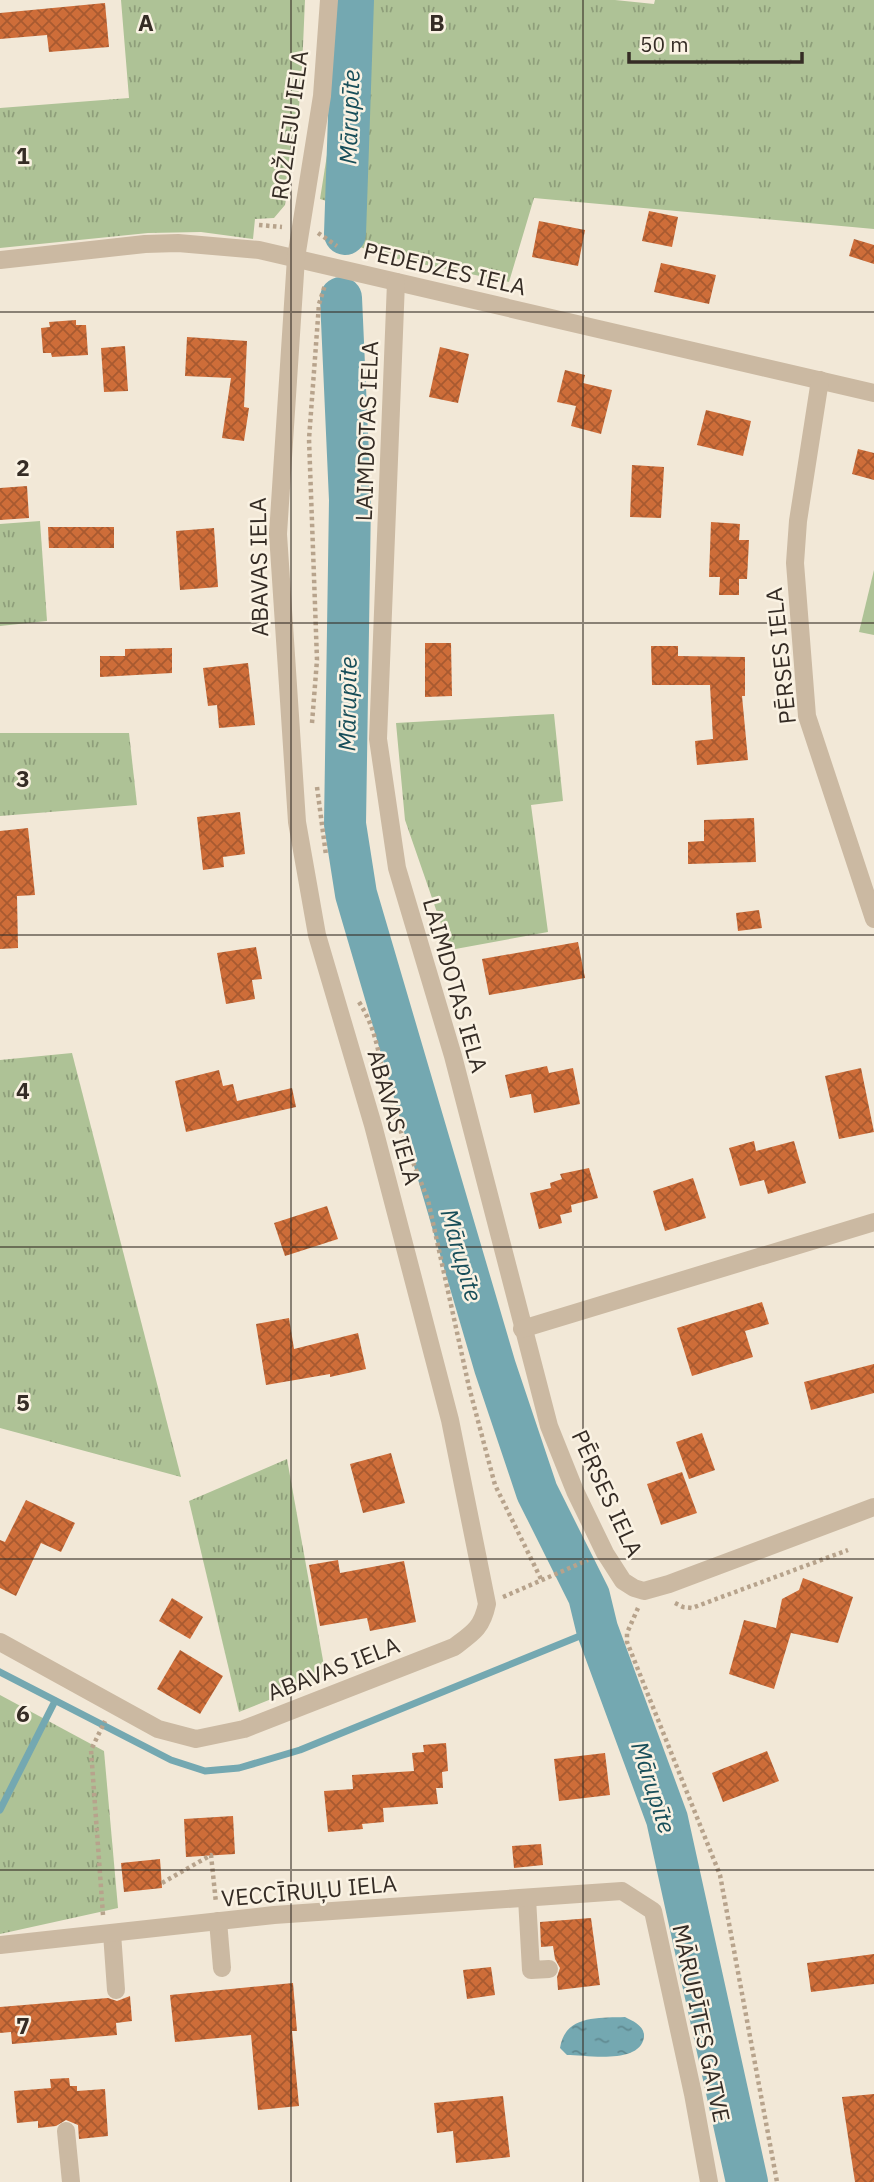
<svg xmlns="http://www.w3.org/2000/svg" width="874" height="2182" font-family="'IBM Plex Sans',sans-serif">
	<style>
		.grass { fill: url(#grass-tufts) }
		.green { fill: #aec296 }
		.water { fill: url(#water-ripples) }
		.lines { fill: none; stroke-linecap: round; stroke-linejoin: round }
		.stream { stroke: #74a8b1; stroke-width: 7 }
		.river { stroke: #74a8b1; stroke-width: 42 }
		.building { fill: url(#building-cross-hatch) }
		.path { stroke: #b7a38c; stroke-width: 4.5; stroke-dasharray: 3.5 3.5; stroke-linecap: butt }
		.minor { stroke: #cbb9a2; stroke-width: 18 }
		.grid { fill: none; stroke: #352c25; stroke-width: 2; stroke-opacity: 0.55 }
		.labels { text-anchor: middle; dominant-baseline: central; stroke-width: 5; stroke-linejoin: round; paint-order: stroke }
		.street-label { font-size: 23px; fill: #352c25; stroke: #faf2e3 }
		.water-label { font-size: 24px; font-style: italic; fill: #184e59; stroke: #faf2e3 }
		.grid-label { font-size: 23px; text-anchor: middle; font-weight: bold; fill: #352c25; stroke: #faf2e3; stroke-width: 5; stroke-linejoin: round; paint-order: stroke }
	</style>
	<defs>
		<pattern id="grass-tufts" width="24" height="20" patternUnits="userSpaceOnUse" patternTransform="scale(1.75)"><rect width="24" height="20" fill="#aec296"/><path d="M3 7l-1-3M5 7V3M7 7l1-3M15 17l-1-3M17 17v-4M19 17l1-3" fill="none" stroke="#8e9e7a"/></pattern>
		<pattern id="water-ripples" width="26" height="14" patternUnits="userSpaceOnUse" patternTransform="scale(1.75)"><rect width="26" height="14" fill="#74a8b1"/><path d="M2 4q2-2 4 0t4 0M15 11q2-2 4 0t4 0" fill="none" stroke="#608990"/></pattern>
		<pattern id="building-cross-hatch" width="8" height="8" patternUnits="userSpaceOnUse" patternTransform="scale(1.75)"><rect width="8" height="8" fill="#ce6d39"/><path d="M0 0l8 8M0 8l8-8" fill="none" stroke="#a85a30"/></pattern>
	</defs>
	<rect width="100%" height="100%" fill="#f2e8d7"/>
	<g class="grass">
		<polygon points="121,0 305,0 301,91 285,205 274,218 255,219 253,239 201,232 148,233 0,248 0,108 129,98"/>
		<polygon points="344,0 615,0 654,4 655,0 874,0 874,229 534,198 509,282 383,256 335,237 337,204 320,199 337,92"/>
		<polygon points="40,521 47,621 0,626 0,524"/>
		<polygon points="554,714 563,801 531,805 548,932 450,950 405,820 396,723"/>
		<polygon points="0,733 129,733 137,805 0,816"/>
		<polygon points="72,1053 181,1477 0,1428 0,1060"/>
		<polygon points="287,1459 326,1677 239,1712 189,1501"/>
		<polygon points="0,1695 104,1751 118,1908 0,1934"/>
	</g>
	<polygon class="green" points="874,570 874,635 859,632"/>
	<path class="water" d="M625,2017C633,2021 645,2026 644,2037C640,2065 586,2055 567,2055L560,2048C565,2015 598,2018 625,2017Z"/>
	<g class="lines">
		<g class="stream">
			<polyline points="0,1672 171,1760 205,1771 239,1768 300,1750 597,1629"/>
			<polyline points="0,1810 55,1701"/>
		</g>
		<g class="river">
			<polyline points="345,234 353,0"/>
			<polyline points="341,298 350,500 345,824 356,894 495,1367 537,1492 589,1596 597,1629 667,1819 747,2182"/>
		</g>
	</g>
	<g class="building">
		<polygon points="105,3 109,47 49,52 47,35 0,39 0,13"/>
		<polygon points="649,211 678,217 672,247 642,241"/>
		<polygon points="539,221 585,230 578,266 532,257"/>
		<polygon points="854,239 874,245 874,264 849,256"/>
		<polygon points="661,263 716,275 709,304 654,292"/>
		<polygon points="76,320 76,325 86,325 88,355 52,357 51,353 43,353 41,328 50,327 49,322"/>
		<polygon points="187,337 247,341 244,407 249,408 244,441 222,438 231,378 185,376"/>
		<polygon points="125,346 128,391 104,392 101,348"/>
		<polygon points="440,347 469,354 458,403 429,397"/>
		<polygon points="565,370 585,375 583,383 612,390 601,434 571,426 576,406 557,402"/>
		<polygon points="706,410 751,421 743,456 697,445"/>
		<polygon points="858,449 874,453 874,480 852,474"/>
		<polygon points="632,465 664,467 661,518 630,517"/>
		<polygon points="27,486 29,518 0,520 0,488"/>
		<polygon points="711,522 740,524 739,540 749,540 747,579 739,579 739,595 719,595 720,577 709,577"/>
		<polygon points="48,527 114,527 114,548 49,548"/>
		<polygon points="214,528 218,587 180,590 176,531"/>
		<polygon points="425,643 451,643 452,696 425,697"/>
		<polygon points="651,646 678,646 678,656 745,657 745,696 742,696 748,760 697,765 695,741 713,739 710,685 652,685"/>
		<polygon points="172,648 172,673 100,677 100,656 125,656 125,649"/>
		<polygon points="248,663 255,725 219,728 217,705 208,706 203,668"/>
		<polygon points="240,812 245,854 223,857 224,867 203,870 197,817"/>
		<polygon points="754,818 756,862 688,864 688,842 704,841 704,820"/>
		<polygon points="28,828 35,895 17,896 18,948 0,949 0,831"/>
		<polygon points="759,910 762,928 738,931 736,913"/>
		<polygon points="578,942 585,978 489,995 482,959"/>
		<polygon points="256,947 262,979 252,980 255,999 226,1004 217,953"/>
		<polygon points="547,1066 549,1073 573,1068 580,1104 534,1113 531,1094 510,1098 505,1075"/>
		<polygon points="861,1068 874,1132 839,1139 825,1076"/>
		<polygon points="219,1070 223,1086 233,1084 237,1101 292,1088 296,1107 186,1132 175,1081"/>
		<polygon points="754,1141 756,1151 794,1141 806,1183 768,1194 764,1180 740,1186 729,1148"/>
		<polygon points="589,1168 598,1198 571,1205 572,1212 560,1215 562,1223 539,1229 530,1193 551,1188 550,1183 562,1179 560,1174"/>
		<polygon points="693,1178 706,1218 665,1231 653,1191"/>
		<polygon points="327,1206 338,1239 285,1256 274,1223"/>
		<polygon points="762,1302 769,1324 745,1331 753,1357 692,1376 677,1328"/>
		<polygon points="289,1318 294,1349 358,1333 366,1369 330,1377 330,1374 266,1385 256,1324"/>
		<polygon points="874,1364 874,1393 811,1410 804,1382"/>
		<polygon points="702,1433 715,1470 689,1479 676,1442"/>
		<polygon points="391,1453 405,1503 363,1513 350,1464"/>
		<polygon points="682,1472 697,1513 661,1525 647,1484"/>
		<polygon points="26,1500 75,1523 61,1552 41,1543 16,1596 0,1588 0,1540 5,1542"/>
		<polygon points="338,1560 340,1573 404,1561 416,1622 370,1631 367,1618 320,1626 309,1565"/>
		<polygon points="803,1578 853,1597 838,1643 791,1633 774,1689 729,1674 744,1620 776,1628 782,1599 799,1590"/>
		<polygon points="172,1598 203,1617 190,1639 159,1621"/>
		<polygon points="180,1650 223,1676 200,1714 157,1689"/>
		<polygon points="446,1743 448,1771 442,1772 443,1788 436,1788 438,1804 383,1808 384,1822 362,1824 363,1829 328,1832 324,1791 353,1789 352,1775 414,1771 412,1753 424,1752 423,1745"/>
		<polygon points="767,1751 779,1781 723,1802 712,1773"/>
		<polygon points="605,1753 610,1795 559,1801 554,1759"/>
		<polygon points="233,1816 235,1854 186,1857 184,1819"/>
		<polygon points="541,1844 543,1865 514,1868 512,1846"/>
		<polygon points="160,1859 162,1888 124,1892 121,1863"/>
		<polygon points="591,1918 600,1985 558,1990 557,1977 560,1968 555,1959 553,1946 541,1947 540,1922"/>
		<polygon points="874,1954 874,1984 811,1992 807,1963"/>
		<polygon points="491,1967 495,1995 467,1999 463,1970"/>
		<polygon points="293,1983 297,2031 292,2031 299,2106 258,2110 251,2035 175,2042 170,1995"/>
		<polygon points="130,1996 132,2021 116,2023 117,2035 12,2044 11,2032 0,2033 0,2007 108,1998 117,2001"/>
		<polygon points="69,2078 70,2086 77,2086 77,2091 105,2089 108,2136 79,2139 78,2125 66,2120 56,2126 38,2128 38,2121 17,2123 14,2091 51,2088 50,2079"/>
		<polygon points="874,2094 874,2182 855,2182 842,2097"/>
		<polygon points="503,2096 510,2157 456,2163 453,2131 437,2133 434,2103"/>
	</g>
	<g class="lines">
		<g class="path">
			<polyline points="259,225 282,227"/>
			<polyline points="318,233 337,246"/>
			<polyline points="312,723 317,660 309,439 319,304 325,285"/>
			<polyline points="317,787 326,855"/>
			<path d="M359,1002C378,1032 379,1059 387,1092"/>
			<polyline points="390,1104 428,1200 469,1387 495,1485 542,1581"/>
			<polyline points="503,1597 588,1560"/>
			<polyline points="675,1603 683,1607 692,1608 848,1550"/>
			<polyline points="638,1608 627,1633 627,1642 720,1875 777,2182"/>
			<polyline points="162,1883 211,1855 216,1903"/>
			<polyline points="103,1915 91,1750 105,1721"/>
		</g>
		<g class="minor">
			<polyline points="0,260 145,244 178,243 259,250 874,393"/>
			<polyline points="396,282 378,739 397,868 453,1056 549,1426 575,1491 605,1553 623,1581 634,1588 644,1591 669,1584 874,1507"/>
			<polyline points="820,380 798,521 795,563 807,716 874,919"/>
			<polyline points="522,1329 874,1222"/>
			<path d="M0,1642L158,1729L196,1739L244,1729L454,1647C473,1633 482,1628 487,1604L450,1420L373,1125L317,935L297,822L278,534L296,258L322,96L329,0"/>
			<polyline points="527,1898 531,1970 549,1969"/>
			<polyline points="218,1921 222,1968"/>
			<polyline points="112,1933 116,1990"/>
			<polyline points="0,1945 274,1915 622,1891 653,1911 693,2094 709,2182"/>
			<polyline points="66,2131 71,2182"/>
		</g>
	</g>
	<path class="grid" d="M291,0V2182M583,0V2182M0,312H874M0,623H874M0,935H874M0,1247H874M0,1559H874M0,1870H874"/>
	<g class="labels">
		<g class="street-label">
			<text transform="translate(289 125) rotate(-82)">ROŽLEJU IELA</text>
			<text transform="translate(445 268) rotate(13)">PEDEDZES IELA</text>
			<text transform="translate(366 431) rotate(-88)">LAIMDOTAS IELA</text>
			<text transform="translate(258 567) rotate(-91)">ABAVAS IELA</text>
			<text transform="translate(780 656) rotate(-96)">PĒRSES IELA</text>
			<text transform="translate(456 985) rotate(74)">LAIMDOTAS IELA</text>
			<text transform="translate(395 1117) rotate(74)">ABAVAS IELA</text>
			<text transform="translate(608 1493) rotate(65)">PĒRSES IELA</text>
			<text transform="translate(333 1668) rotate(-21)">ABAVAS IELA</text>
			<text transform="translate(309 1890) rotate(-5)">VECCĪRUĻU IELA</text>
			<text transform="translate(702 2023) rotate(78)">MĀRUPĪTES GATVE</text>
		</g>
		<g class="water-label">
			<text transform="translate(349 117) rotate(-88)">Mārupīte</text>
			<text transform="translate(347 704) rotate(-89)">Mārupīte</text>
			<text transform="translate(462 1255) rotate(74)">Mārupīte</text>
			<text transform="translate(654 1787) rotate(72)">Mārupīte</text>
		</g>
	</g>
	<g class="grid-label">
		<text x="146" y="31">A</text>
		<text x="437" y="31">B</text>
		<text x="23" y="164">1</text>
		<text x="23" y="476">2</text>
		<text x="23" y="787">3</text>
		<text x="23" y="1099">4</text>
		<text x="23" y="1411">5</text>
		<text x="23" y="1722">6</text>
		<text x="23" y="2034">7</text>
	</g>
	<path d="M629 52v10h173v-10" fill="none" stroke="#352c25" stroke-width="3.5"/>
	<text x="640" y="52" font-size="21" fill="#352c25" stroke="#faf2e3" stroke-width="5" paint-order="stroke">50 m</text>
</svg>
